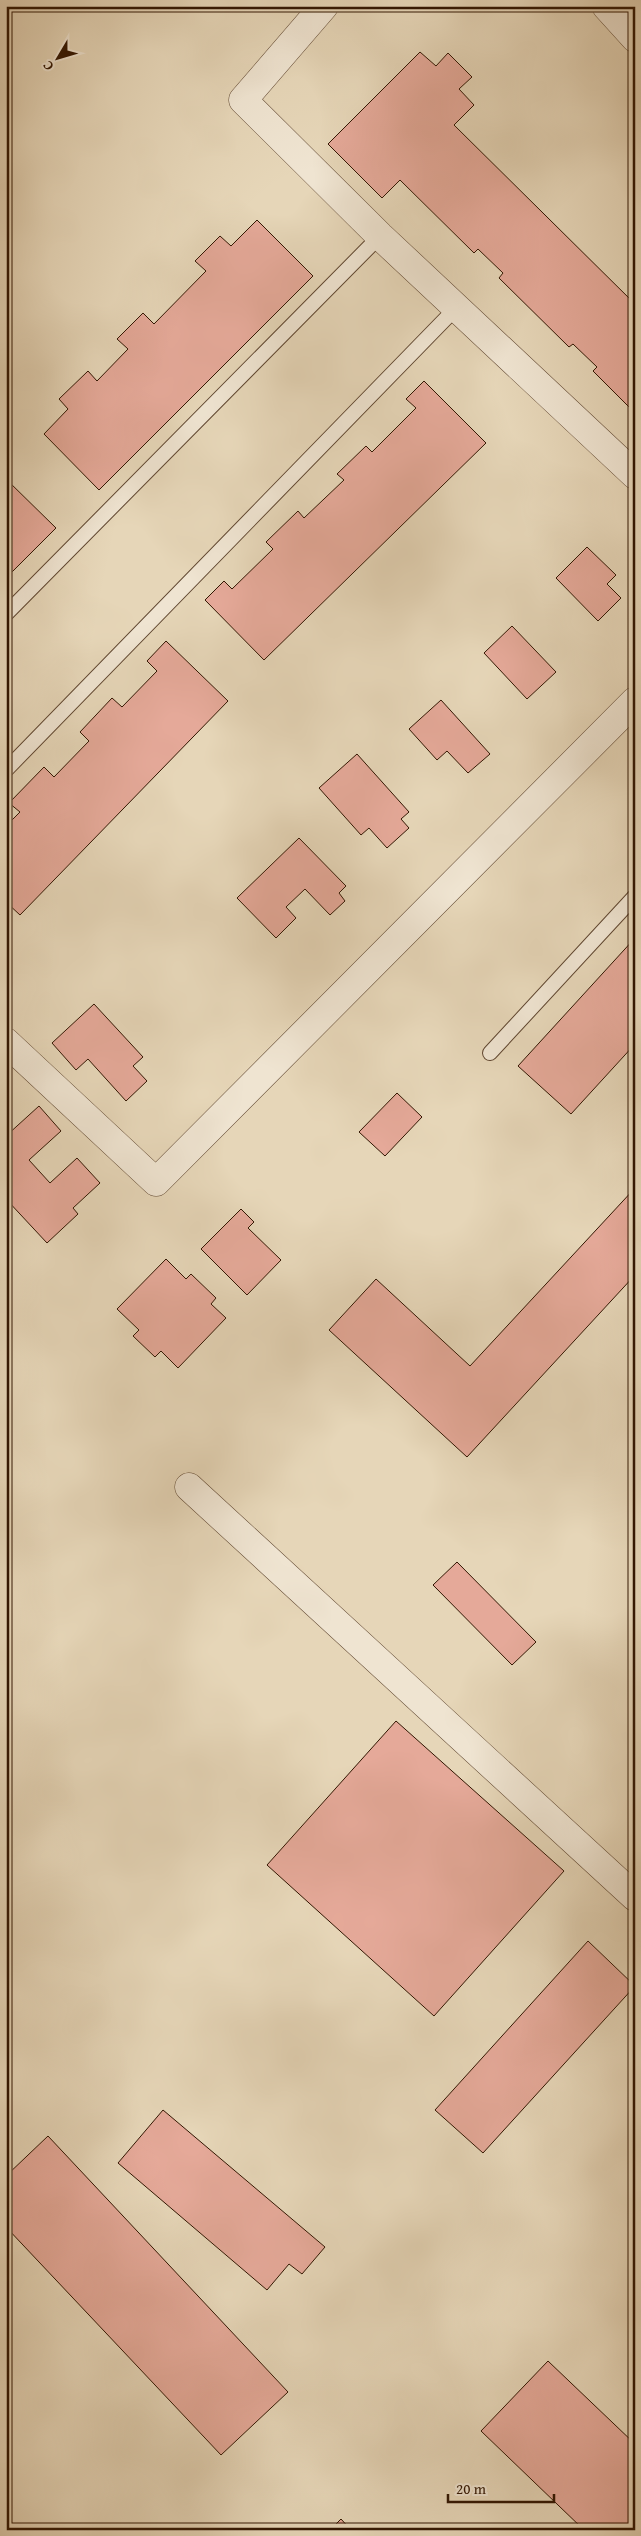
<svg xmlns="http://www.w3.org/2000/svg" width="641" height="2536" font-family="'Gentium Book Plus',serif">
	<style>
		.building { fill: #e5a999; stroke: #321602 }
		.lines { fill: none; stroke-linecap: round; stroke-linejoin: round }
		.service-casing { stroke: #5f4630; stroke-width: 16 }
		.minor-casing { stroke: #5f4630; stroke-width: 29 }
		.service { stroke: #efe4d1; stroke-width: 14 }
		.minor { stroke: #efe4d1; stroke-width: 28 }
	</style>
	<rect width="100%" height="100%" fill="#e6d6b8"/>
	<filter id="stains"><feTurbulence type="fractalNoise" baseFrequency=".004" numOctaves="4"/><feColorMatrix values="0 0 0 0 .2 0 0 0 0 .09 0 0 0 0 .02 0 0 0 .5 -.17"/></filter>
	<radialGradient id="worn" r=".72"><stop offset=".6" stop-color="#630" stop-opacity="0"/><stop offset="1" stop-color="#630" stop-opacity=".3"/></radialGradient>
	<g class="building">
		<polygon points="420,52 436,66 448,53 472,77 459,89 474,105 454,125 635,304 635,413 593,371 597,367 573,344 569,347 499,278 503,273 478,249 474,253 400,180 382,198 328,144"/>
		<polygon points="257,220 313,276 99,490 44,434 68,409 59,399 88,371 97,381 128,349 117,339 143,313 154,324 206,271 195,261 220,236 231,246"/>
		<polygon points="424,381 486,443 264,660 205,600 224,581 232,589 273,549 266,542 298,511 304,518 344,480 337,474 366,446 372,452 416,408 406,399"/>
		<polygon points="6,479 56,528 6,578"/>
		<polygon points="587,547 616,575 607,584 621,598 598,621 556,578"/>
		<polygon points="512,626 556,672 527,699 484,653"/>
		<polygon points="166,641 228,701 20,915 6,902 6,826 20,812 9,803 44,767 54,777 89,741 80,732 112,698 122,707 157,671 147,661"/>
		<polygon points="441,700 490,754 468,773 447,751 437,760 409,729"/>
		<polygon points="357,754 409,812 401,819 409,828 387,848 369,828 361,835 319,788"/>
		<polygon points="299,838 346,886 339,893 345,901 330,915 305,889 286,907 296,918 276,938 237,898"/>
		<polygon points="635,938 635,1044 571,1114 518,1066"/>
		<polygon points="94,1004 143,1057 133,1066 147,1081 126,1101 88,1059 76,1070 52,1043"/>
		<polygon points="397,1093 422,1117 385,1156 359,1132"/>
		<polygon points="39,1106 61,1131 29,1160 50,1183 77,1158 100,1183 73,1208 78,1214 47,1243 6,1199 6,1136"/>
		<polygon points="635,1188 635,1275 467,1457 329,1330 376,1279 470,1366"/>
		<polygon points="241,1209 254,1222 248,1228 281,1260 247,1295 201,1249"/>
		<polygon points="166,1259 186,1279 191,1274 216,1298 211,1304 226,1318 178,1368 161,1351 155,1357 133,1336 139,1330 117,1309"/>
		<polygon points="457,1562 536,1642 512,1665 433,1585"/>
		<polygon points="396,1721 564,1871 434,2016 267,1865"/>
		<polygon points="588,1941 635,1986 483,2153 435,2110"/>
		<polygon points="163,2110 325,2247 302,2274 289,2264 267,2290 118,2163"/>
		<polygon points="48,2136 288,2392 221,2455 6,2227 6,2176"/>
		<polygon points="548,2361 635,2444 635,2530 584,2530 481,2431"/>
		<polygon points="341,2519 351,2530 330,2530"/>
	</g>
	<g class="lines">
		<g class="service-casing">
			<g id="service">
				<polyline points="6,614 380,236"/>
				<polyline points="6,770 457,307"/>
				<polyline points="490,1053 635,896"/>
			</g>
		</g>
		<g class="minor-casing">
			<g id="minor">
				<polyline points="324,6 243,100 380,236 635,475"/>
				<polyline points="606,6 635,38"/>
				<polyline points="6,1042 156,1182 635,701"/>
				<polyline points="189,1487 635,1897"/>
			</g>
		</g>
		<use href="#service" class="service"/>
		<use href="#minor" class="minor"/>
	</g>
	<rect width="641" height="2536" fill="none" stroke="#e6d6b8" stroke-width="25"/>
	<rect x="8" y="8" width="626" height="2521" fill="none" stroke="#321602" stroke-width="2.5"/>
	<rect x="12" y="12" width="616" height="2511" fill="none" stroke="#321602"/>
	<g transform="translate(58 58) rotate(232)" stroke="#efe4d1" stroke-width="4" paint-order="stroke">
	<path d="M0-4L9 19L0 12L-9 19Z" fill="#321602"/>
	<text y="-8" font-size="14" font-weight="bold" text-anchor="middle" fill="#321602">С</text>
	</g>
	<path d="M448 2494v8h106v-8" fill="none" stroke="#321602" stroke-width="2.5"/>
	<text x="456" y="2494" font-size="15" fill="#321602" stroke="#efe4d1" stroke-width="4" paint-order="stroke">20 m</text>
	<rect width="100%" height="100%" filter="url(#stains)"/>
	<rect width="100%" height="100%" fill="url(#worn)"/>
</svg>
